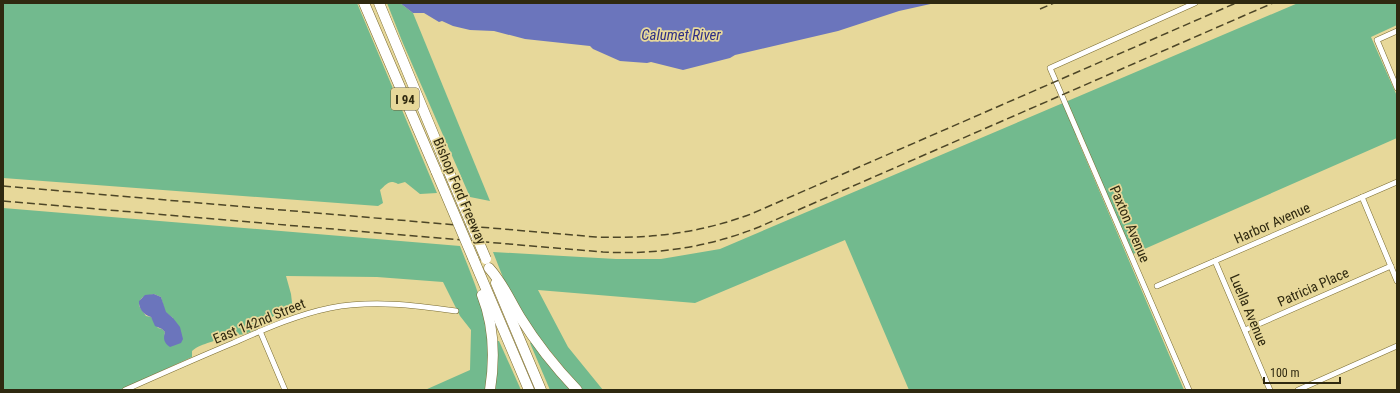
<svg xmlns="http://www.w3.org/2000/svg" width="1400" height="393" font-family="'Roboto Condensed',sans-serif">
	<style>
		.green { fill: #72ba8e; fill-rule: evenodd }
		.water { fill: #6b75bc }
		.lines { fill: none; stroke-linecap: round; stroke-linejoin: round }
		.minor-casing { stroke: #796b30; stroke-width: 6 }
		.motorway-casing { stroke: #796b30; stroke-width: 11 }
		.minor { stroke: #fff; stroke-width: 5 }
		.motorway { stroke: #fff; stroke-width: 10 }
		.rail { stroke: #4d4627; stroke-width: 1.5; stroke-dasharray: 8 4; stroke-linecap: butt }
		.motorway-bridge-casing { stroke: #796b30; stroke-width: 11; stroke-linecap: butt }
		.motorway-bridge { stroke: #fff; stroke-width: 10 }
		.labels { text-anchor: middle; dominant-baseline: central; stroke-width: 3.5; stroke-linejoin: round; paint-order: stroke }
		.shield { fill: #e7d89a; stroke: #665e39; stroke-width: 1 }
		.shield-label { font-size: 13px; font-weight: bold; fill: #2f2910 }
		.street-label { font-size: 14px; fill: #2f2910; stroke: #e7d89a }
		.water-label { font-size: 15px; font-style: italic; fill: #2e2f85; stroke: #e7d89a }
	</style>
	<rect width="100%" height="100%" fill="#e7d89a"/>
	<g class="green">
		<path d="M3,3H357L437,193L420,194L405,182L398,184C389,179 387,184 380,190L383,203L378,206L3,178Z"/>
		<polygon points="387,3 400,3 413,13 490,201 470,197 402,41"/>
		<polygon points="1298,3 1397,3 1397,25 1371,37 1397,96 1397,138 1133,254 1080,134 1076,136 1184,390 909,390 845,240 695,303 538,290 568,347 603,390 582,390 532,329 504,280 493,252 616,259 661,259 720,249"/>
		<path d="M3,208L460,246C472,277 487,310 489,344C490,359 487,375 486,390H425L470,370L471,330L460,316L443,282L377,277L286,276L291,294L293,311L268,318L267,324C255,329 240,340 228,332C218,343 202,342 192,351V357L120,390H3ZM154,294L161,297L165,312L173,318L164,336L165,332L162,329L158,328L151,317L146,316L139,306C139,296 146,296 154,294Z"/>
		<polygon points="496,341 499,341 521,390 493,390"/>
		<polygon points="532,342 572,390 550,390 530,343"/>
	</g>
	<g class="water">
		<polygon points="400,3 935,3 899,11 838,31 735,55 730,58 683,70 651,62 647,63 620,61 593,49 590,46 525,39 494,31 470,30 453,26 442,21 439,22 424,13 413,13"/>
		<path d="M154,294L161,297L166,312L173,318L180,327L183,339L181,343L170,347C164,343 163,339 165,332L162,329L155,326L151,317C144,315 138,308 139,301L145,295Z"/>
	</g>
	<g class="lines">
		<g class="minor-casing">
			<g id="minor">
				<polyline points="1397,31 1377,40 1397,88"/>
				<polyline points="1362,197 1397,281"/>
				<polyline points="1215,261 1270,390"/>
				<polyline points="1157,286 1397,182"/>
				<polyline points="1245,330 1391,266"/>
				<polyline points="260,331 285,390"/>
				<path d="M125,390C161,374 197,358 233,343C265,329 296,315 330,308C372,300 414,305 456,311"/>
				<polyline points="1189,390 1050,68 1195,3"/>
				<polyline points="1298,390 1397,346"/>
			</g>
		</g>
		<g class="motorway-casing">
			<g id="motorway">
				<polyline points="364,3 436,171"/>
				<polyline points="379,3 449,172"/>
				<polyline points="473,258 529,390"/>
				<path d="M489,268C504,285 509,299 520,317C536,343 556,368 577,390"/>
				<polyline points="496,283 541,390"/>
				<path d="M482,295C494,325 495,358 490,390"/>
			</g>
		</g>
		<use href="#minor" class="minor"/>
		<use href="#motorway" class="motorway"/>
		<g class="rail">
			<polyline points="1040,9 1054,3"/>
			<path d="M3,186L596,237C650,239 700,233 751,214L1236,3"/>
			<path d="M3,201L603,252C657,255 709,247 759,227L1273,3"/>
		</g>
		<g class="motorway-bridge-casing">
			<g id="motorway-bridge">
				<polyline points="436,171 473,258"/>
				<polyline points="449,172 486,259"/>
			</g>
		</g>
		<use href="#motorway-bridge" class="motorway-bridge"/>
	</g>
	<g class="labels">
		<rect class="shield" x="391" y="88" width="28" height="22" rx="3"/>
		<g class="shield-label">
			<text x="405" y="99">I 94</text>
		</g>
		<g class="street-label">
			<text transform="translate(460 191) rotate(67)">Bishop Ford Freeway</text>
			<text transform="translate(1272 223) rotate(-24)">Harbor Avenue</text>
			<text transform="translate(1130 224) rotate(67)">Paxton Avenue</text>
			<text transform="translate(1313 287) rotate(-24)">Patricia Place</text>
			<text transform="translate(1249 310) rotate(67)">Luella Avenue</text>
			<text transform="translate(259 321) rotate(-22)">East 142nd Street</text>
		</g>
		<g class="water-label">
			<text x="681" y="35">Calumet River</text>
		</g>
	</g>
	<rect width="1400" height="393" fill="none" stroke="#2f2910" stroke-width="8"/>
	<path d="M1264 377v6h76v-6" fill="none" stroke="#2f2910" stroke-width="2"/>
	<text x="1270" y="377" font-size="12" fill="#2f2910" stroke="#e7d89a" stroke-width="3" paint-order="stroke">100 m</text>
</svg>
